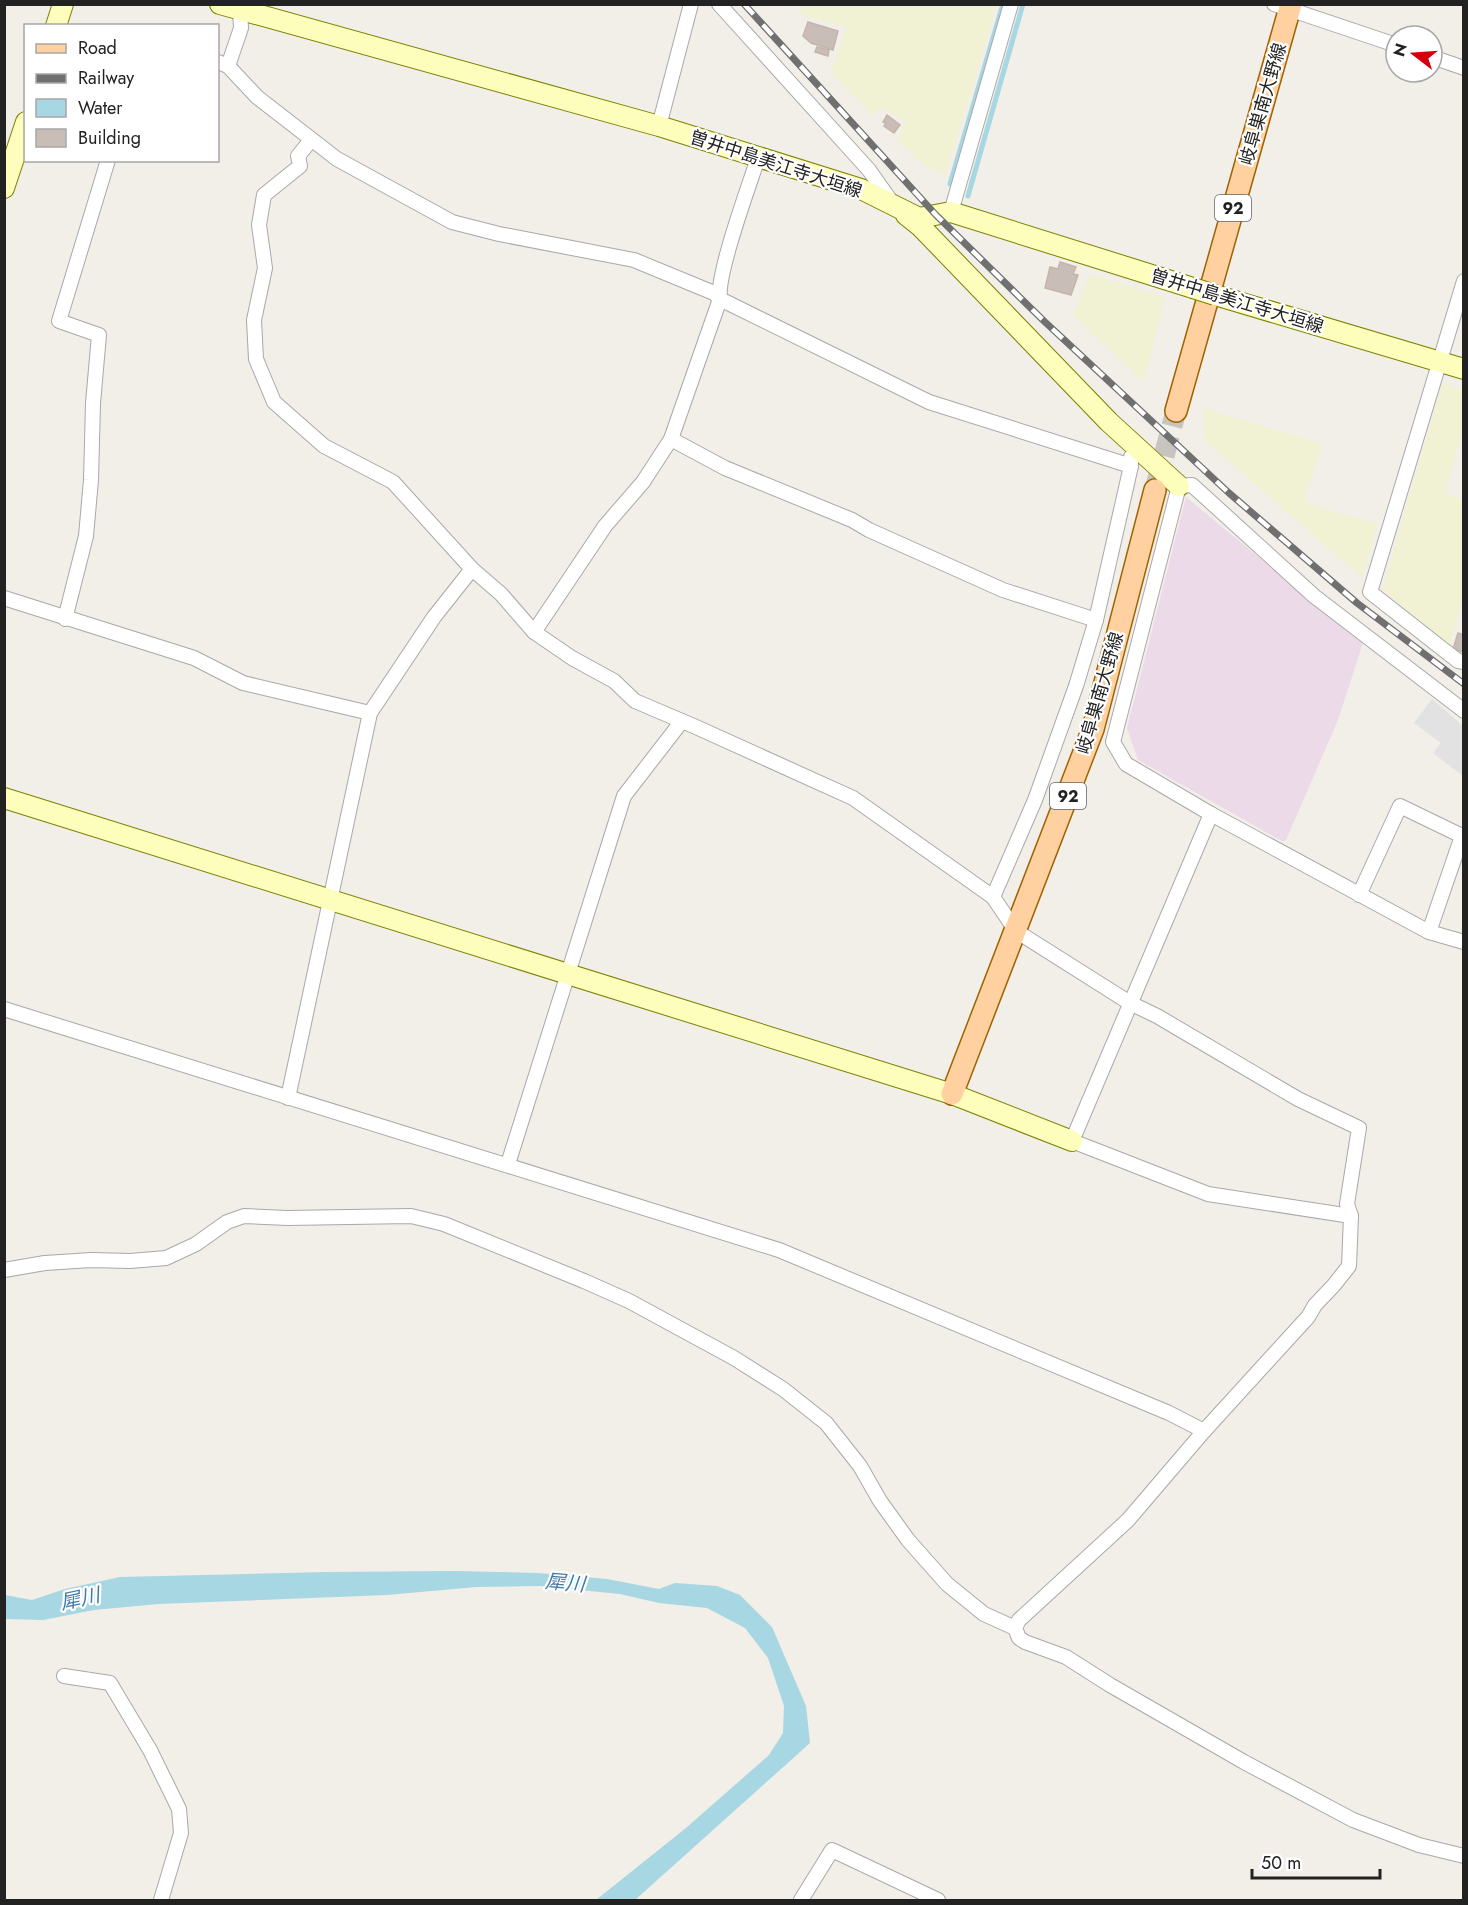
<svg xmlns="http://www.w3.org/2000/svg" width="1468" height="1905" font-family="Jost,'Noto Sans JP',sans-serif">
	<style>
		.industrial { fill: #ecdae9 }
		.farmland { fill: #f1f1d3 }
		.parking { fill: #e2e2e2 }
		.water { fill: #a7d7e2 }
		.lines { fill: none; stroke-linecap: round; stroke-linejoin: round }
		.stream { stroke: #a7d7e2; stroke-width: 5 }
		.building { fill: #c8beb7; stroke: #c5b4a9; stroke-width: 1.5 }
		.primary-tunnel { stroke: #c8c5c0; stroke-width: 21; stroke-dasharray: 21 10; stroke-linecap: butt }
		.street-casing { stroke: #a9a9a9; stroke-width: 16 }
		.secondary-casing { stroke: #7a8200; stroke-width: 22 }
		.primary-casing { stroke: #a06200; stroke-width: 24 }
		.street { stroke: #fff; stroke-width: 14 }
		.secondary { stroke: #fdfdbc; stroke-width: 20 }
		.primary { stroke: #ffd1a1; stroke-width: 21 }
		.rail-casing { stroke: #707070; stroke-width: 7 }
		.rail { stroke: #fff; stroke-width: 4.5; stroke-dasharray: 14; stroke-linecap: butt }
		.secondary-bridge-casing { stroke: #7a8200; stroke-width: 22; stroke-linecap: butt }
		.secondary-bridge { stroke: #fdfdbc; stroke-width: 20 }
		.labels { text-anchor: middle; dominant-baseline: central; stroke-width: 4.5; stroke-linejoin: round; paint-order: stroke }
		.shield { fill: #fff; stroke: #646464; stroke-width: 1.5 }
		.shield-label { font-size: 16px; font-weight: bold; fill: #222 }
		.street-label { font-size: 18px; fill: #222; stroke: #fff }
		.water-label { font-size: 20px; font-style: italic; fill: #427aa7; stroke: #fff }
	</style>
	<rect width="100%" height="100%" fill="#f2eee8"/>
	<polygon class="industrial" points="1186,497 1363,643 1338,720 1286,840 1282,841 1138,760 1127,728"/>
	<g class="farmland">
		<polygon points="802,5 997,5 946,174 928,168 897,140 906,121 881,108 873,116 831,72 847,27 800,15"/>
		<polygon points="1090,274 1165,298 1144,382 1073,315"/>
		<polygon points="1442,383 1463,389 1463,431 1445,493 1464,499 1463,598 1449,649 1383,589"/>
		<polygon points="1203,408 1322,444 1304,502 1377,524 1362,578 1205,441"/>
	</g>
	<polygon class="parking" points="1432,699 1463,726 1463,776 1433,753 1441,743 1414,723"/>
	<polygon class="water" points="454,1571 538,1573 607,1579 659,1589 675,1583 717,1586 740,1595 772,1627 806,1706 810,1743 635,1900 596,1900 686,1828 769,1755 783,1733 784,1706 768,1658 745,1628 707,1608 659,1603 620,1594 540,1586 476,1587 387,1595 158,1604 94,1610 43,1620 5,1619 5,1595 32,1600 65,1589 120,1577 326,1572"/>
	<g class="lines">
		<g class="stream">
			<polyline points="950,184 1003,4"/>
			<polyline points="968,196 1023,4"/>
		</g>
	</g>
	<g class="building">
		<polygon points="808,22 838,31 833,50 811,43 803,36"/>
		<polygon points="817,47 829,50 828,56 815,52"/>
		<polygon points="887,115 900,125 894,133 884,126 886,123 883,122"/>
		<polygon points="1060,262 1076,267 1073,274 1078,275 1071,295 1045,288 1050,267 1058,269"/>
		<polygon points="1458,633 1464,635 1463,652 1453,649"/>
	</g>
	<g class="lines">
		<polyline class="primary-tunnel" points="1156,486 1176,411"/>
		<g class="street-casing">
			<g id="street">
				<polyline points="719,4 869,170 893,204"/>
				<polyline points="1274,4 1396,45"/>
				<polyline points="1432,57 1464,68"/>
				<polyline points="218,62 228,66 257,97 337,159 452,222 499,234 634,260 714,293 720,299 929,402 1131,466"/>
				<polyline points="228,66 241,28 240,10"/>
				<polyline points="659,126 691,4"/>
				<polyline points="311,140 298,156 300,166 264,195 259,225 265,268 254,320 256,359 274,402 324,446 393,482 472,569 501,594 534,632 572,658 614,681 635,701 696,727 853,798 993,897 1016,931 1130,1003 1157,1016 1298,1099 1359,1128 1347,1204 1351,1216 1349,1266 1334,1285 1315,1305 1308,1317 1204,1431 1128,1520 1019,1620 1015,1628 1019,1638 1025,1642 1066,1657 1110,1685 1244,1762 1353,1820 1419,1845 1464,1856"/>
				<polyline points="951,212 1011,4"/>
				<polyline points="1464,281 1370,592 1458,661 1464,662"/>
				<polyline points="671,439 725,468 852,520 869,530 1003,590 1096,620"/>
				<polyline points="4,598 194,658 243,683 370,713"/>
				<polyline points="65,619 86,536 91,480 93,403 99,335 59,321 108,160"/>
				<path d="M534,632L605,526L643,482L671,439L720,299C716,275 749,186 758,158"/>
				<polyline points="1464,711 1314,596 1192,485 1179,486 1113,742 1126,764 1211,814 1429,932 1464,942"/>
				<polyline points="1211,814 1072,1141 1208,1194 1351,1216"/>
				<polyline points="1359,895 1400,806 1462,836 1429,932"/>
				<polyline points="993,897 1035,800 1076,686 1096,620 1131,466 1131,457"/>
				<polyline points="4,1009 779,1250 1169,1413 1204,1431"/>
				<polyline points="288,1098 370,713 434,617 472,569"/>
				<polyline points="508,1164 624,796 682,721"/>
				<polyline points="4,1270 45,1263 91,1260 130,1261 166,1258 196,1244 227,1222 244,1216 287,1218 411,1216 444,1224 584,1281 629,1301 734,1358 783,1389 826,1423 860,1466 880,1501 908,1540 947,1584 984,1614 1015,1628"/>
				<polyline points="64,1676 110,1683 150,1750 179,1809 181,1833 161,1900"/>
				<polyline points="801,1900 832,1850 938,1900"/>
			</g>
		</g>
		<g class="secondary-casing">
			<g id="secondary">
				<polyline points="220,4 659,126 861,189 919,218 951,212 1193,288"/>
				<polyline points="56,26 63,4"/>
				<polyline points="4,188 26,122"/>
				<polyline points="906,215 921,227 1109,422 1179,486"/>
				<polyline points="1215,295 1464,369"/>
				<polyline points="4,798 952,1094 1072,1141"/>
			</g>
		</g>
		<g class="primary-casing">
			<g id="primary">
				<polyline points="1176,411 1291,4"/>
				<polyline points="952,1094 1093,729 1155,490"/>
			</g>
		</g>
		<use href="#street" class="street"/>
		<use href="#secondary" class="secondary"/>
		<use href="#primary" class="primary"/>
		<g class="rail-casing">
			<polyline id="rail" points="744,4 936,215 1045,322 1229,493 1357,603 1464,684"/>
		</g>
		<use href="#rail" class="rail"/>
		<g class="secondary-bridge-casing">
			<polyline id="secondary-bridge" points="1193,288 1215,295"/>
		</g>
		<use href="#secondary-bridge" class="secondary-bridge"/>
	</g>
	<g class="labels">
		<g class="shield">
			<rect x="1215" y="195" width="36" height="26" rx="4.5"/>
			<rect x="1050" y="783" width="36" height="26" rx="4.5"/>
		</g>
		<g class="shield-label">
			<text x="1233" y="208">92</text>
			<text x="1068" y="796">92</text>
		</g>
		<g class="street-label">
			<text transform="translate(1263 104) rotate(-74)">岐阜巣南大野線</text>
			<text transform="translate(776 164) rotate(18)">曽井中島美江寺大垣線</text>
			<text transform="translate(1237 301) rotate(17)">曽井中島美江寺大垣線</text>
			<text transform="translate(1100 693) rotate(-74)">岐阜巣南大野線</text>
		</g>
		<g class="water-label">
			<text transform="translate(565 1583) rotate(5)">犀川</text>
			<text transform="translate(80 1599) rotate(-12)">犀川</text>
		</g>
	</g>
	<rect width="1468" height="1905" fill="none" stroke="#222222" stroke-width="12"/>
	<rect x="24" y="24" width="195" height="138" fill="#ffffff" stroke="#a7a7a7" stroke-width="1.5"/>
	<rect x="36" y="44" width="30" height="9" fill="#ffd1a1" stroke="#a7a7a7" stroke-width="1.5"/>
	<text x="78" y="54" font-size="18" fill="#222222">Road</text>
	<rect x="36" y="74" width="30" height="9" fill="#707070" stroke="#a7a7a7" stroke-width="1.5"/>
	<text x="78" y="84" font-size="18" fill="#222222">Railway</text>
	<rect x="36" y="99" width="30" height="18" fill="#a7d7e2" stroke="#a7a7a7" stroke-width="1.5"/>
	<text x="78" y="114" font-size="18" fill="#222222">Water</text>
	<rect x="36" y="129" width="30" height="18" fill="#c8beb7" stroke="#a7a7a7" stroke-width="1.5"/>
	<text x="78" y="144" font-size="18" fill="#222222">Building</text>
	<g transform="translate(1414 54) rotate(287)"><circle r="28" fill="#ffffff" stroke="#a7a7a7" stroke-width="1.5"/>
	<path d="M0-4.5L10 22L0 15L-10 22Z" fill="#d4000b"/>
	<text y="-9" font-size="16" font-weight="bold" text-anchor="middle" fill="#222222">N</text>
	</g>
	<path d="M1252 1869v9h128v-9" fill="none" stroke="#222222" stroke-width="3"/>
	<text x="1261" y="1869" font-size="18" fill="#222222" stroke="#ffffff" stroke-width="4.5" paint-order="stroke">50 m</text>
</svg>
